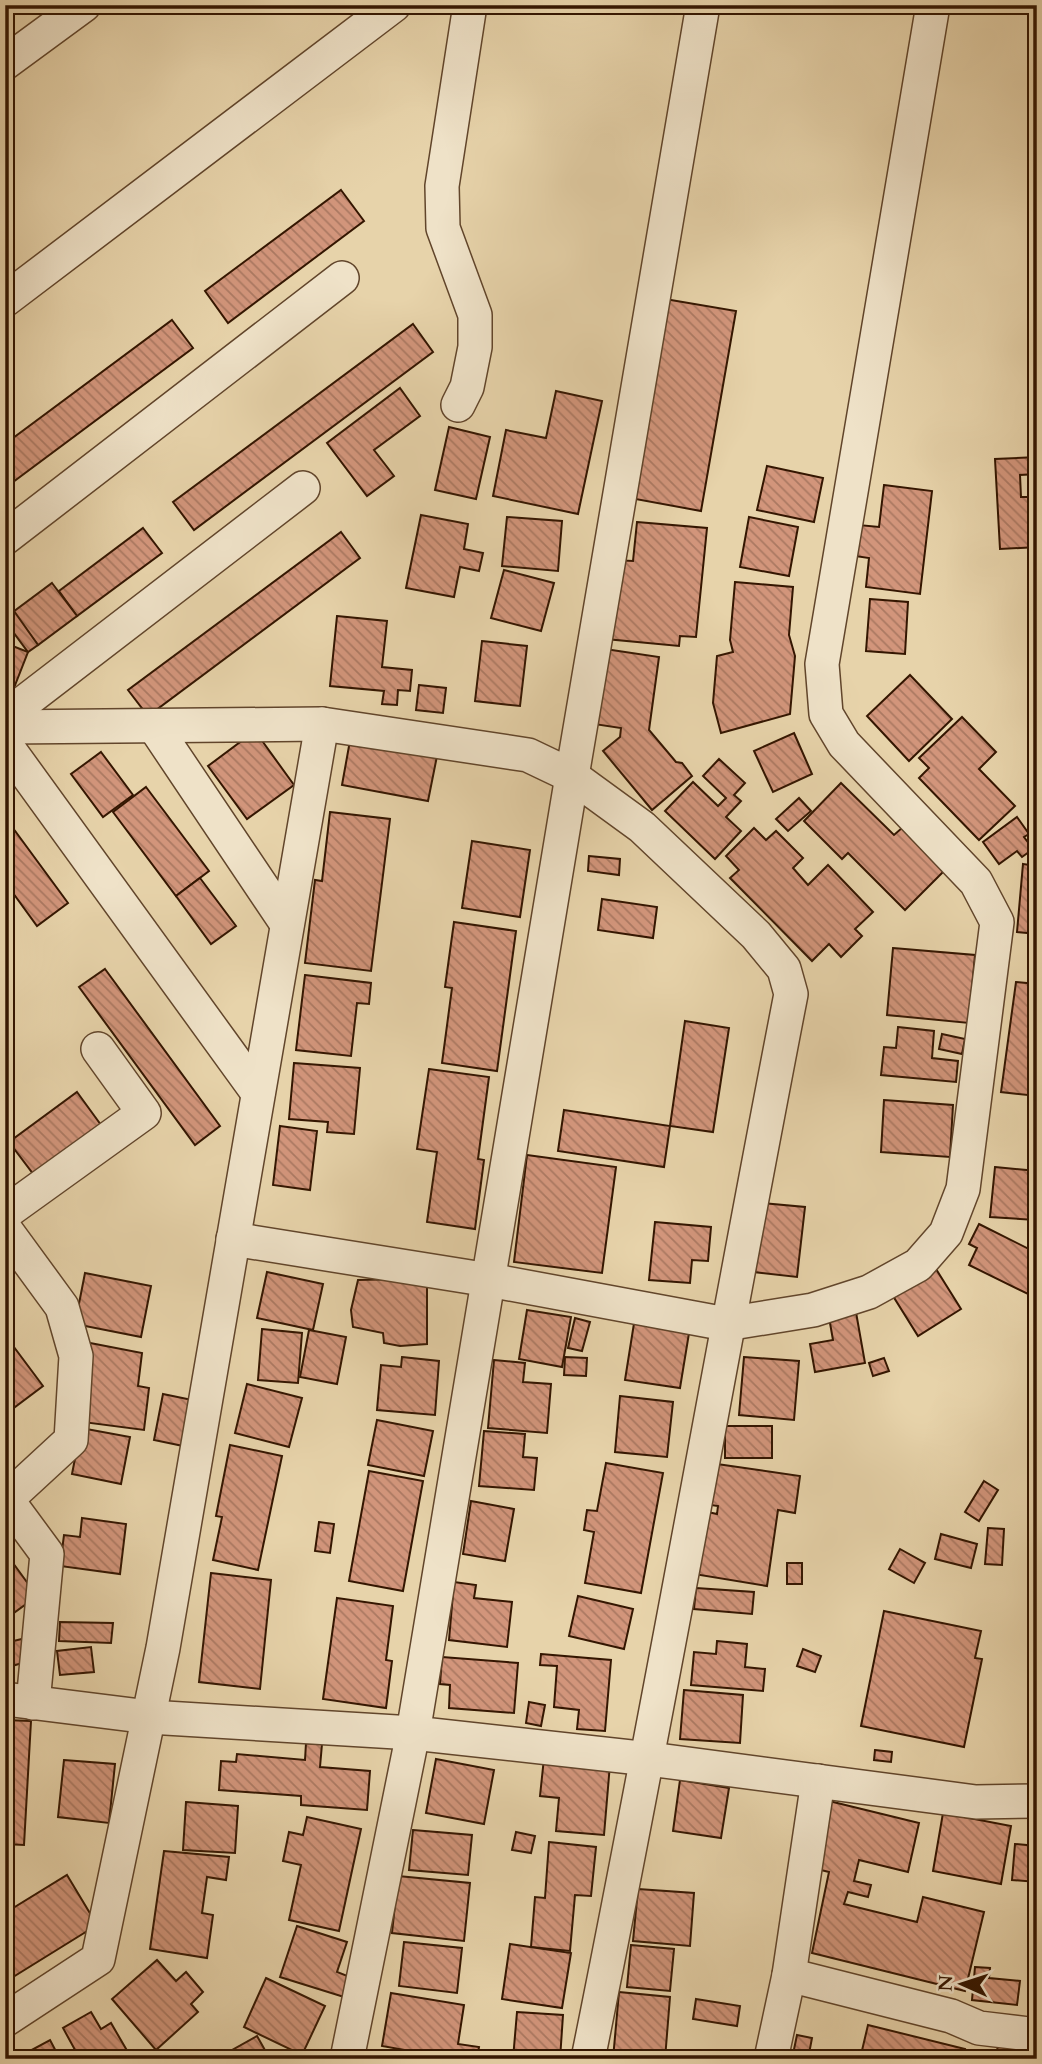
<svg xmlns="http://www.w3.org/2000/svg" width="1042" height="2064" font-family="Cardo,serif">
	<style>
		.building { fill: url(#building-back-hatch); stroke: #341601; stroke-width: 2 }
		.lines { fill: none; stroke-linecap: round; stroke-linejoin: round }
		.minor-casing { stroke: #61452b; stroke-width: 36 }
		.minor { stroke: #efe2c8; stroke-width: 33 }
	</style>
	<defs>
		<pattern id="building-back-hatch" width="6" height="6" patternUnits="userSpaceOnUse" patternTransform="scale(1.75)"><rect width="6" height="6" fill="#d2957b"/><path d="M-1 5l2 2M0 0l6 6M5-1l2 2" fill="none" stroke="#ab7962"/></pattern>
	</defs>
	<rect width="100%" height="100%" fill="#e7d3aa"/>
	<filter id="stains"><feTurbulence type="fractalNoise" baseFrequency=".00286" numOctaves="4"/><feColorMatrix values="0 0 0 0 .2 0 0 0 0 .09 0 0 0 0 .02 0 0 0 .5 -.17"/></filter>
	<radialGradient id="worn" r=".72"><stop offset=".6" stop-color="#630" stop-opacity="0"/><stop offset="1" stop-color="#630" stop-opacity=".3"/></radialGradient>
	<g class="building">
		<polygon points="341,190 364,221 228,323 205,291"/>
		<polygon points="665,299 736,311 701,511 630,498"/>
		<polygon points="172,320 193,348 5,488 5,444"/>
		<polygon points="413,324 433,352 194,530 173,502"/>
		<polygon points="400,388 420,416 374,450 394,476 367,496 327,443"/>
		<polygon points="556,391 602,401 578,514 493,496 506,430 546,438"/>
		<polygon points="449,427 490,437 476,499 435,490"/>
		<polygon points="1037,457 1037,474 1020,475 1021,497 1037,497 1037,547 1000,549 995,459"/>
		<polygon points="767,466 823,478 814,522 757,510"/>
		<polygon points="884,485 932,491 920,594 866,587 869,558 855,556 859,525 879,527"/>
		<polygon points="421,515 468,524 464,549 483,553 479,571 460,567 454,597 406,588"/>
		<polygon points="507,517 562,521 558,571 502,566"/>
		<polygon points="749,517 798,527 789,576 740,567"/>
		<polygon points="637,522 707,528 696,637 680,636 679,646 606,639 614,560 633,561"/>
		<polygon points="143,528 162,553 77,616 59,591"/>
		<polygon points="341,532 360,558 148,716 128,690"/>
		<polygon points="504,570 554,583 541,631 491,618"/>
		<polygon points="735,582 793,587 789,635 795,656 790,714 721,733 713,703 717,656 733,652 730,640"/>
		<polygon points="52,583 77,616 38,645 13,612"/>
		<polygon points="870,599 908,602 905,654 866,651"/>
		<polygon points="14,611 38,645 28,652 5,621"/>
		<polygon points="337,616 387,621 382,667 412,670 410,691 398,690 397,705 382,704 384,691 330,686"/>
		<polygon points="482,641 527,646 520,706 475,701"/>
		<polygon points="5,643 28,652 10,698 5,696"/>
		<polygon points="605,649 659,657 649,730 676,762 682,763 692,776 652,810 603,751 620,737 621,728 594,724"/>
		<polygon points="910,675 952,719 909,761 867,716"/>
		<polygon points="419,685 446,688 443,713 416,710"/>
		<polygon points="962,717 996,752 979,769 1015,806 979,840 919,778 929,768 919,758"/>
		<polygon points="255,731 294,785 247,819 208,766"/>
		<polygon points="794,733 812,774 773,792 754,751"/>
		<polygon points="351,735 438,751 428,801 342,785"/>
		<polygon points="101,752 133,795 103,817 71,774"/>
		<polygon points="719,759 745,783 734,795 741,801 726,817 741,831 715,859 665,811 693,782 718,806 726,798 703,776"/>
		<polygon points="841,783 894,835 903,827 946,869 905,910 848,853 842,859 804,821"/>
		<polygon points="146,787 209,871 176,896 113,812"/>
		<polygon points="799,798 811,811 788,831 776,819"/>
		<polygon points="330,812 390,819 371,971 305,963 315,880 322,881"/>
		<polygon points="1017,817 1029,834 1024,837 1033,849 1022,857 1017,851 999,864 983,842"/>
		<polygon points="10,824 68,903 37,926 5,882 5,828"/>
		<polygon points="754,828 766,840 776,831 803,858 793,868 808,885 828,865 873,912 855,929 862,936 841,957 829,944 812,961 730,878 739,870 726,856"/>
		<polygon points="472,841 530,850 520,917 462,908"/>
		<polygon points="589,856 620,859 619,875 588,871"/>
		<polygon points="1023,864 1037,866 1037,934 1017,932"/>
		<polygon points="200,878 236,926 211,944 176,896"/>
		<polygon points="602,899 657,907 653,938 598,930"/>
		<polygon points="454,922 516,931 497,1071 442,1063 452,988 445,987"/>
		<polygon points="893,948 975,955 969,1023 887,1015"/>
		<polygon points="105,969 220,1126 195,1145 79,987"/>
		<polygon points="305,975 371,983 369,1004 357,1003 351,1056 296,1050"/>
		<polygon points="1016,982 1037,984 1037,1096 1001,1092"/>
		<polygon points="685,1021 729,1028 713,1132 670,1126"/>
		<polygon points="898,1027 934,1031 932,1058 958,1061 956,1082 881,1075 884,1047 896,1048"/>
		<polygon points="942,1034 965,1039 962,1054 939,1049"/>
		<polygon points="294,1063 360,1068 354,1134 327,1132 328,1122 289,1119"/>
		<polygon points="429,1069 489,1077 478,1159 484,1160 475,1229 427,1222 437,1152 417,1149"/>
		<polygon points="77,1092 101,1125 34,1175 9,1142"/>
		<polygon points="884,1100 953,1105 950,1157 881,1152"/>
		<polygon points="564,1110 670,1126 664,1167 558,1151"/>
		<polygon points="280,1126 317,1131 310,1190 273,1185"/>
		<polygon points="527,1155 616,1167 602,1273 514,1262"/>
		<polygon points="995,1167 1037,1171 1035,1220 990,1217"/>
		<polygon points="762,1203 805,1207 797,1277 754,1272"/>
		<polygon points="655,1222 711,1227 708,1261 692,1260 690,1283 649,1280"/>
		<polygon points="979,1224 1037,1253 1037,1277 1028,1294 969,1265 977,1248 969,1244"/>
		<polygon points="936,1269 961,1309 918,1336 893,1296"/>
		<polygon points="267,1272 323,1284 313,1330 257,1318"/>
		<polygon points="85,1273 151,1286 141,1337 75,1324"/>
		<polygon points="401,1279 427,1285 427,1344 400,1346 384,1343 383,1333 353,1327 351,1310 358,1280"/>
		<polygon points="854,1301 865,1363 815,1372 810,1344 833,1340 827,1306"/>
		<polygon points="527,1310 571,1317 562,1367 519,1359"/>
		<polygon points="635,1317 690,1327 680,1388 625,1380"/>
		<polygon points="575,1318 590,1322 582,1351 568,1348"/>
		<polygon points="262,1329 302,1333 298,1383 258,1380"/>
		<polygon points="309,1330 346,1337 337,1384 300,1377"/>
		<polygon points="5,1335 43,1386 15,1407 5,1394"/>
		<polygon points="85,1342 142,1353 138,1386 149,1388 144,1430 75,1421"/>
		<polygon points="402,1357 439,1361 435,1415 377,1410 381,1365 401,1367"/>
		<polygon points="565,1357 587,1358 586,1376 564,1375"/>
		<polygon points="744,1357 799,1361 794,1420 739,1415"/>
		<polygon points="884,1358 889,1371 873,1376 869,1363"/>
		<polygon points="494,1360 525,1363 523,1382 551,1384 547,1433 488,1428"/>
		<polygon points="247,1384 302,1398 289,1447 235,1433"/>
		<polygon points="163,1394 197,1401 188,1447 154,1440"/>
		<polygon points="620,1396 673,1402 667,1457 615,1452"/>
		<polygon points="377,1420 433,1431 424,1476 368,1465"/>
		<rect x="725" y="1426" width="47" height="32"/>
		<polygon points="81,1428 130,1437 121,1484 72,1474"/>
		<polygon points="484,1431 525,1434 523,1457 537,1458 534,1490 479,1486"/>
		<polygon points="230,1445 282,1456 258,1570 213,1560 222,1517 216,1516"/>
		<polygon points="606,1463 663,1473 641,1593 585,1583 594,1532 584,1530 587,1510 597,1511"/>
		<polygon points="710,1463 800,1476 795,1513 778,1510 767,1586 694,1574 703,1511 717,1514 718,1506 704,1504"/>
		<polygon points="369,1471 423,1481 403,1591 349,1581"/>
		<polygon points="984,1481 998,1490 979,1521 965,1512"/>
		<polygon points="471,1501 514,1509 505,1561 463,1554"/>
		<polygon points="82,1518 126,1524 120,1574 60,1566 64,1535 80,1537"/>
		<polygon points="319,1522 334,1524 330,1553 315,1551"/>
		<polygon points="988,1528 1004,1529 1002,1565 985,1564"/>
		<polygon points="941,1534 977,1544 971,1568 935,1559"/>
		<polygon points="900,1549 925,1563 914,1583 889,1569"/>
		<polygon points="5,1552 37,1596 11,1615 5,1607"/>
		<rect x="787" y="1563" width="15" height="21"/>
		<polygon points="211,1573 271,1580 260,1689 199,1682"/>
		<polygon points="454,1582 476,1585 474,1598 512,1602 507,1647 449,1640"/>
		<polygon points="696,1588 754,1592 752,1614 694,1609"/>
		<polygon points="578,1596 633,1609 624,1649 569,1636"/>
		<polygon points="337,1598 393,1606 386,1660 392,1661 386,1708 323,1699"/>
		<polygon points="884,1611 981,1631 975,1658 982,1659 964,1747 861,1726"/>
		<polygon points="60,1622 113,1623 111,1643 59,1641"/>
		<polygon points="26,1638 32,1660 9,1667 5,1643"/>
		<polygon points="717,1641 747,1644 745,1667 765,1669 763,1691 691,1685 694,1652 716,1654"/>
		<polygon points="91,1647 94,1672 60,1675 57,1651"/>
		<polygon points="803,1649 821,1656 815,1672 797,1666"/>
		<polygon points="541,1654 611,1660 605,1731 577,1729 579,1710 554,1707 557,1666 540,1665"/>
		<polygon points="442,1657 518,1663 514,1713 449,1708 450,1685 440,1684"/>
		<polygon points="684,1690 743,1695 740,1743 680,1739"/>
		<polygon points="529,1702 545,1705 541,1726 526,1723"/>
		<polygon points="5,1720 31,1721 24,1845 5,1844"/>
		<polygon points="306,1743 322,1744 320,1767 370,1771 367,1810 301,1805 301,1796 219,1790 221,1761 236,1762 237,1754 305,1760"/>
		<polygon points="875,1750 892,1752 891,1762 874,1760"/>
		<polygon points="544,1758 610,1764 604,1835 556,1831 559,1798 540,1796"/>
		<polygon points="436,1759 494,1770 484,1824 426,1813"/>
		<polygon points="64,1760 115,1764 109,1823 58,1817"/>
		<polygon points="680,1780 729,1788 721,1838 673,1831"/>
		<polygon points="829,1801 919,1823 908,1872 859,1860 854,1881 871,1885 868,1897 848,1892 844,1904 917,1922 923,1897 984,1912 965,1991 812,1953 829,1872 813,1868"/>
		<polygon points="186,1802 238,1806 235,1853 183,1850"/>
		<polygon points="943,1813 1011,1826 1001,1884 933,1871"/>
		<polygon points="307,1817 361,1829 339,1931 289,1920 301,1865 283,1861 289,1832 303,1835"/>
		<polygon points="413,1830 472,1835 468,1875 409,1870"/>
		<polygon points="516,1832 535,1836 531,1853 512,1850"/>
		<polygon points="549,1842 596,1847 591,1896 575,1895 570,1951 531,1947 535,1897 545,1898"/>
		<polygon points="1015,1844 1037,1846 1037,1882 1012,1880"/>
		<polygon points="164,1851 229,1857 226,1880 207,1877 202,1913 213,1915 207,1958 150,1949"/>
		<polygon points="67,1875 97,1925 5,1982 5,1913"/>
		<polygon points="398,1876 470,1883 464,1941 392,1933"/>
		<polygon points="638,1889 694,1893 690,1946 633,1941"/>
		<polygon points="297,1926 347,1942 337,1972 350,1977 344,1997 280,1977"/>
		<polygon points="404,1942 462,1948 457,1993 399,1986"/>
		<polygon points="510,1944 571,1953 562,2008 502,1999"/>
		<polygon points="1036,1944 1037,1944 1037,2001 1031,2000"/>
		<polygon points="631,1945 674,1949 670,1991 627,1987"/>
		<polygon points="157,1960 176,1981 186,1972 203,1992 191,2004 198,2012 156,2050 112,1999"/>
		<polygon points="975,1967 990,1968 989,1978 1020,1981 1017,2005 972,2000"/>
		<polygon points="266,1978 325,2006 302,2055 244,2027"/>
		<polygon points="619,1992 670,1997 665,2059 613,2059"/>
		<polygon points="391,1993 464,2005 458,2044 479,2047 477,2059 455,2059 382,2046"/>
		<polygon points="696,1999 740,2006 737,2026 693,2019"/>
		<polygon points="91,2012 101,2029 111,2023 129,2054 121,2059 80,2059 63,2028"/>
		<polygon points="517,2012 563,2015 560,2059 513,2059"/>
		<polygon points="868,2025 965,2049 963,2059 860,2059"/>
		<polygon points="797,2035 812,2038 808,2059 792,2059"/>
		<polygon points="257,2036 270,2059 216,2059"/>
		<polygon points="50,2040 60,2059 15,2059"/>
		<polygon points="998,2044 1037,2047 1037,2059 996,2059"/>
	</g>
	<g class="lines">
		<g class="minor-casing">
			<g id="minor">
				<polyline points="5,63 84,5"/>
				<polyline points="5,300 394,5"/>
				<polyline points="458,405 467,387 475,347 475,315 443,228 442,186 470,5"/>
				<polyline points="5,538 342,278"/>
				<polyline points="5,717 303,488"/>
				<polyline points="154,726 287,924"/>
				<polyline points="5,727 322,724 528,755 572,776 703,5"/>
				<polyline points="5,744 258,1093"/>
				<polyline points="5,1213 144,1113 98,1049"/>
				<polyline points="5,1229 62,1307 76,1356 71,1440 7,1499"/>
				<polyline points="233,1239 489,1280 726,1324 813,1310 869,1292 918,1265 946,1233 963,1189 997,922 976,882 844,744 826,714 822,664 933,5"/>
				<polyline points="5,1497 47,1554 33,1703"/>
				<polyline points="5,1699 149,1717 413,1733 649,1759 976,1802 1037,1801"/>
				<polyline points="789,1975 951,2016 979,2028 1037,2035"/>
				<polyline points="5,2020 98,1959 163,1648 322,724"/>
				<path d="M347,2059L413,1733L572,776L642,827L756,935L784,969L791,994C722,1349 660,1705 588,2059"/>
				<polyline points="771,2059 789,1975 818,1781"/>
			</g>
		</g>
		<use href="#minor" class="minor"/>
	</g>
	<rect width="1042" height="2064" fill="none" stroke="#e7d3aa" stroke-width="28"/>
	<rect x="7" y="7" width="1028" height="2050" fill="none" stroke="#341601" stroke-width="3.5"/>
	<rect x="14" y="14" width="1014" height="2036" fill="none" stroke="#341601" stroke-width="2"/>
	<g transform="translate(962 1984) rotate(273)" stroke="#efe2c8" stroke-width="5" paint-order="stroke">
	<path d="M0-5L12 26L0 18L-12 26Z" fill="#341601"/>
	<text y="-10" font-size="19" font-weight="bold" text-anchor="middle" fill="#341601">N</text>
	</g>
	<rect width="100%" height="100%" filter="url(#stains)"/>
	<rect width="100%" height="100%" fill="url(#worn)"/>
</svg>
